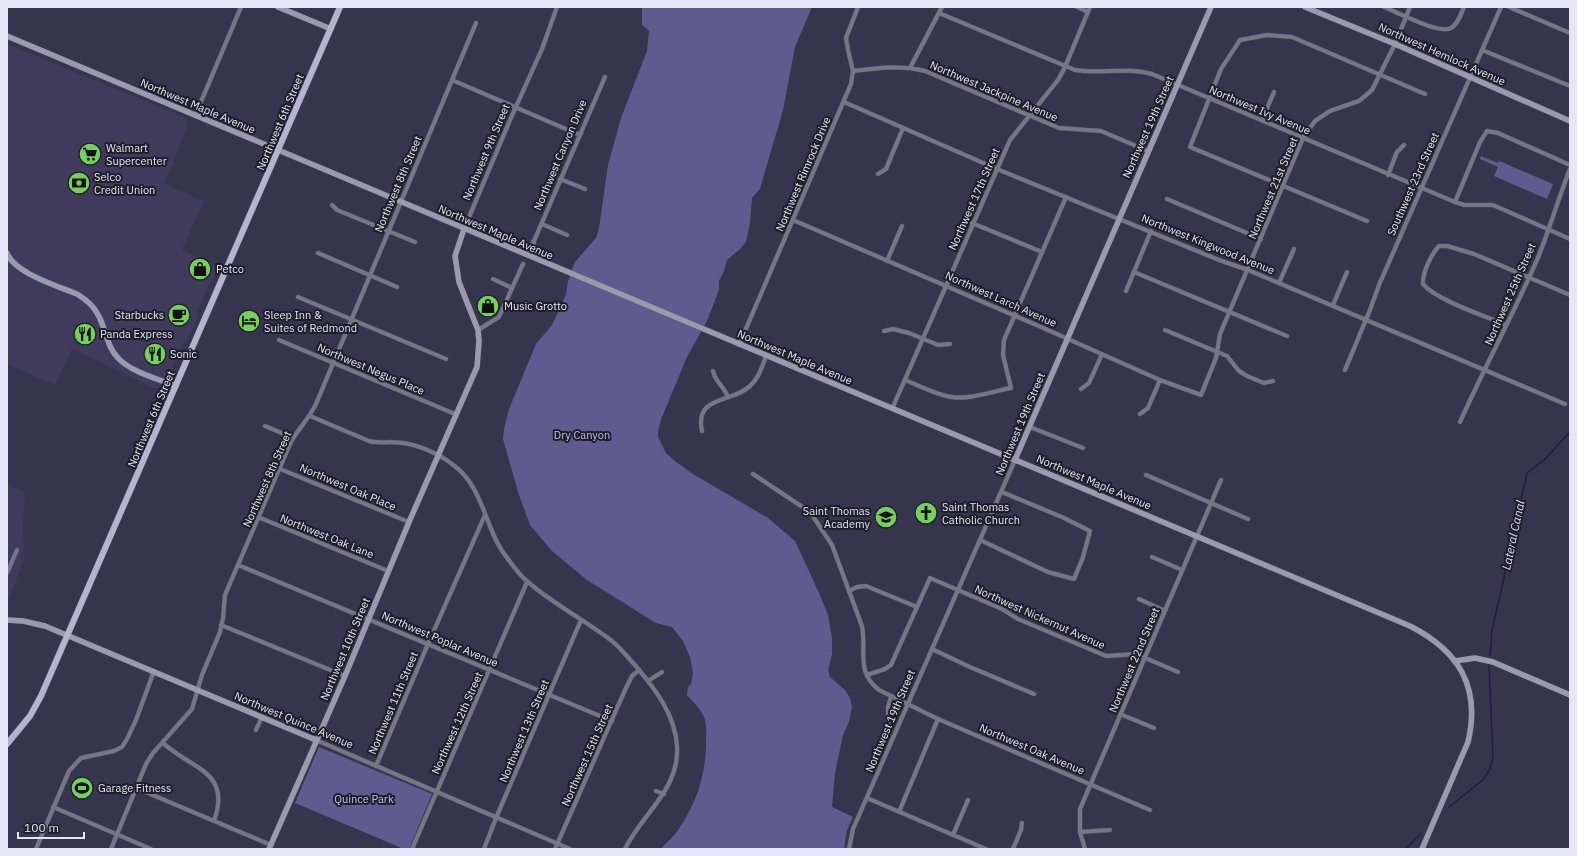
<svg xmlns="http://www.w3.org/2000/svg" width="1577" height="856" font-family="'IBM Plex Sans',sans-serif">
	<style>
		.built { fill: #403b5c }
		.green { fill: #615a8f }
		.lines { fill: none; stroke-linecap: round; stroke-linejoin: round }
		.stream { stroke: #25194b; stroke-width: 1.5 }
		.street-casing { stroke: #535069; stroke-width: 5 }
		.secondary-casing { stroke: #535069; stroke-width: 6 }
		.primary-casing { stroke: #535069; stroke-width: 7 }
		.street { stroke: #777684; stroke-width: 4 }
		.secondary { stroke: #9b99ae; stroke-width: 5.5 }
		.primary { stroke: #b6b3cf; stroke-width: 6 }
		.labels { text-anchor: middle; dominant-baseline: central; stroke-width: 4; stroke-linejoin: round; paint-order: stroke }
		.street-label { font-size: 11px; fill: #e7e6f6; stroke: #1f1d29 }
		.poi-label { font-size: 11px; fill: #e7e6f6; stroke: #1f1d29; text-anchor: start }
		.park-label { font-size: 11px; fill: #c4bff1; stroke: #1f1d29 }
		.water-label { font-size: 12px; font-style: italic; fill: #dfdbfe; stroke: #1f1d29 }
	</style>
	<rect width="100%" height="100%" fill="#37344e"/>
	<g class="built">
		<polygon points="7,44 184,117 187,120 187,128 164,184 204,201 182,250 220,267 209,285 197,312 198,316 191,333 184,342 162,392 72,349 55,385 7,364"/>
		<polygon points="7,483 25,493 23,524 24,561 7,602"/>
	</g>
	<g class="green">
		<path d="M642,7H812L795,47L783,110L764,175L760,189L752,198L750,223L746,242L740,249L727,260L724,271L719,281V290L707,321L687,357L662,417L658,431V437L666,453L676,462L693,474L768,518L795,541L820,595L828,615L832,638V654L828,670L830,677L845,690L850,698L852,707L849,722L843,735L835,773L832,807L853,817L847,830L844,849H661C666,843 671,839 676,833C694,808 705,779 706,747C706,739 707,728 705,720C702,710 694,703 687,695L688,687L691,684L693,673L690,657L683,641L672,627L656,623L587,580L552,551L530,525L519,495L503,439L504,429L509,409L536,344L552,325L561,306L566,294L568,281L575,262L596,238L599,228L608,165L621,118L647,51L649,31L642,25Z"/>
		<polygon points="1481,156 1498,163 1499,161 1553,184 1547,199 1494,176 1498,167 1480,159"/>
		<polygon points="319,747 432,794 409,849 404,849 295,803"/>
	</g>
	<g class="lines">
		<g class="stream">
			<path d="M1490,655L1492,630L1504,578C1504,570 1508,565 1508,557L1527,473L1544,460L1570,432"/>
			<polyline points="1449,807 1483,780 1490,769 1493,757 1489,665"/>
			<polyline points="1406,849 1421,833"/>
		</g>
		<g class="street-casing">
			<g id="street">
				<polyline points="1077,7 1088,12"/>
				<path d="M1384,7C1397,12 1440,35 1451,28C1458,24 1461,14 1464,7"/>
				<polyline points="1509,7 1570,33"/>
				<path d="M939,13L1075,70C1101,74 1126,67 1152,74L1455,202L1464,205H1493L1570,239"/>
				<polyline points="1482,50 1570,86"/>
				<polyline points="910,68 942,7"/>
				<path d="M853,71C878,68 901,65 925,71L1059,128L1101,131L1148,151"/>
				<polyline points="452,80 580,135"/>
				<polyline points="844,102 997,169 1219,260 1248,270 1565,404"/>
				<polyline points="195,116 241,7"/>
				<polyline points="1262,120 1274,92"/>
				<polyline points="878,174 886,169 903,128"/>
				<polyline points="1388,175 1397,152 1404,145"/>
				<polyline points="560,179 585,189"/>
				<polyline points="1167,199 1261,239"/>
				<polyline points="1455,202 1480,142 1487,131 1498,133 1570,165"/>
				<polyline points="332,205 337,210 415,242"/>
				<polyline points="793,220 1041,327 1160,380 1201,395 1216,358 1220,334 1303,138 1315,121 1330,111 1359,101 1372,90 1395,44 1410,7"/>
				<polyline points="1367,221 1190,147 1221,69 1240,40 1267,35 1292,37 1425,94"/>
				<polyline points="972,223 1042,252"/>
				<polyline points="542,224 567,235"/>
				<polyline points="464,229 510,120 542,49 557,7"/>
				<polyline points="520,252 527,250 534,241"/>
				<polyline points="318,253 397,287"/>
				<path d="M537,258C532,254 534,247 534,241L605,77"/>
				<polyline points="887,261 902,226"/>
				<polyline points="1134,272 1287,336"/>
				<polyline points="493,279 512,288"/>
				<polyline points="1279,283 1294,249"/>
				<polyline points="1126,291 1151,231"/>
				<polyline points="298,297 446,359"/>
				<polyline points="1333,305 1347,272"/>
				<path d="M1506,325C1485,316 1436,300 1423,284C1422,273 1432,253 1439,246H1447L1474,254L1570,295"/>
				<polyline points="478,330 499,317 523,264"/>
				<polyline points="1165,330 1227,356 1239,371 1247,376 1264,383 1273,381"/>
				<polyline points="884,331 893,329 909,333 938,345 950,344"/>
				<polyline points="279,340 455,414"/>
				<polyline points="739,345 851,84 853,71 848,50 846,38 858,7"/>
				<polyline points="1345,370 1370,310 1379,285 1501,7"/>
				<path d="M713,371C715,382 724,386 728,397"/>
				<path d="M905,380C920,386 936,395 952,397C969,400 994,391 1011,388L1003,355L1004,340L1066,197"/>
				<polyline points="1081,389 1089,383 1102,354"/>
				<polyline points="892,409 1010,140 1058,80 1065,67 1090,7"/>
				<polyline points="1140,414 1148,408 1160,380"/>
				<path d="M310,416L369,441C380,444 392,441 403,443C419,445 439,454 452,464C485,487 484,530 508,559C514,567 520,576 528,582C553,604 585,620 612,641C621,648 627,657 635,665C655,689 675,714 677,746C680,789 642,814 625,849"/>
				<path d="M1460,422C1484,368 1513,315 1537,260C1549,231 1558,199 1570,169"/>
				<polyline points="265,426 293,438"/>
				<polyline points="1030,427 1083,448"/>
				<path d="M702,431C694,395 733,403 750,386C759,378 762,367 766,356"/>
				<polyline points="280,469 409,522"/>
				<path d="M753,474L810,512L832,545L862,626C867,651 855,671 879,690L938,719L1150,810"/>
				<polyline points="1146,475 1248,519"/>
				<polyline points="258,517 388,571"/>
				<polyline points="980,540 1048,572 1074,579 1083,557 1090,531 1064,518 1002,492"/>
				<polyline points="1152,557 1182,570"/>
				<polyline points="238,565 612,721"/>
				<polyline points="7,573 17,550"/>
				<polyline points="849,591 857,587 866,586 917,607"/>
				<polyline points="1139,599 1165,611"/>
				<polyline points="221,625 345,676"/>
				<polyline points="932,649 970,667 1034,694"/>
				<polyline points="867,675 885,669 891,665 930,578 1002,609 1018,619 1106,656 1136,654 1178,672"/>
				<polyline points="648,681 662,672"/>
				<polyline points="1120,714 1154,728"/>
				<polyline points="256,730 262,717"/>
				<polyline points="316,740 570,849"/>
				<path d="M163,743C191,769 232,771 214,821"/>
				<polyline points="376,766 428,644 485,515"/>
				<polyline points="869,767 888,724 888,707 891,697"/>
				<polyline points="136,788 271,845"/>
				<polyline points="656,791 664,794"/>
				<polyline points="867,798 986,849"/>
				<polyline points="53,807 151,849"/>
				<polyline points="899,812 938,719"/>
				<polyline points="1080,832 1110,830"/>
				<polyline points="953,835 968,800"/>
				<polyline points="36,849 69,771 81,758 114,751 122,747 127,739 136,720 154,671"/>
				<path d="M111,849L146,764L153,753L192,709L202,675L220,632L223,618L225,595L290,444C297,430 309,419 316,404L476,23"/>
				<polyline points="412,849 527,582"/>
				<polyline points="484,849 496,818 581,620"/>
				<polyline points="555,849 625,690 632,676 639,670"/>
				<polyline points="849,849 853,829 1015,460"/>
				<polyline points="1013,849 1021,830 1022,823"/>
				<polyline points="1085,849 1080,832 1080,809 1221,480"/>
			</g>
		</g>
		<g class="secondary-casing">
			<g id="secondary">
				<polyline points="278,7 331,29"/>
				<polyline points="1305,7 1395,44 1570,121"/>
				<path d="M7,36C475,232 942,430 1410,626C1459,651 1481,687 1468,742L1422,849"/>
				<path d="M7,253C14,273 58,286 77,294C85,299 93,305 97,313C106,327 106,346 118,358C131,372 158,379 176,386"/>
				<polyline points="1015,460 1211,7"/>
				<polyline points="7,620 23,621 45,626 316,740"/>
				<polyline points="1455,661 1475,658 1493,662 1570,695"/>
				<polyline points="269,849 345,676 409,522 477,367 479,341 478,330 459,282 455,256 464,229"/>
			</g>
		</g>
		<g class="primary-casing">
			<polyline id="primary" points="7,744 30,716 41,696 340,7"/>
		</g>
		<use href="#street" class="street"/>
		<use href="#secondary" class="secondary"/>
		<use href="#primary" class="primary"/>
	</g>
	<defs>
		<g id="supermarket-disc" transform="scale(1.15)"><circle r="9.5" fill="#74d25b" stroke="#1f1d29"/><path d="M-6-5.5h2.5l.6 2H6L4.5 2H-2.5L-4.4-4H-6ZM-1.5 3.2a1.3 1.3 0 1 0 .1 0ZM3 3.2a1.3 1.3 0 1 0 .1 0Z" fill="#111"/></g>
		<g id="bank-disc" transform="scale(1.15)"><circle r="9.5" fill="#74d25b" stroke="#1f1d29"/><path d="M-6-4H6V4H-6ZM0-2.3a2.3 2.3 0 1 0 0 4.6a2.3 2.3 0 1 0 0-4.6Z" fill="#111"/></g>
		<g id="shop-disc" transform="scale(1.15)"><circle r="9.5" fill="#74d25b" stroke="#1f1d29"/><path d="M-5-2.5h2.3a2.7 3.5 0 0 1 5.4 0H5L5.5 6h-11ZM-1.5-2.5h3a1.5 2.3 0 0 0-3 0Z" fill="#111"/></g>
		<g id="cafe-disc" transform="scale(1.15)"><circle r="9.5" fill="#74d25b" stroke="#1f1d29"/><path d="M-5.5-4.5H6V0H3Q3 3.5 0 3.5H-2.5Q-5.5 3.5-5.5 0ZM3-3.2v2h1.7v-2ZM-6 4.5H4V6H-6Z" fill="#111"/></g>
		<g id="hotel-disc" transform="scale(1.15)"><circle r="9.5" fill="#74d25b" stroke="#1f1d29"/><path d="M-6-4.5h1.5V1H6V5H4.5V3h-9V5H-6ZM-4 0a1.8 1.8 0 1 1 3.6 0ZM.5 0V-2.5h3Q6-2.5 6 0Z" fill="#111"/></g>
		<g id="restaurant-disc" transform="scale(1.15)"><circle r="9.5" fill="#74d25b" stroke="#1f1d29"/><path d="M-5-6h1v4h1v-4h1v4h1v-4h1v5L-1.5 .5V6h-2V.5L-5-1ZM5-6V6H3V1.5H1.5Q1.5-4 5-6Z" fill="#111"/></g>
		<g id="church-disc" transform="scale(1.15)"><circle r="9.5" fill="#74d25b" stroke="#1f1d29"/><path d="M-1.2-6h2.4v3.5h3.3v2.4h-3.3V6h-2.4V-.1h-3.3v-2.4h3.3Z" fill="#111"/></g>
		<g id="school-disc" transform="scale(1.15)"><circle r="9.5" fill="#74d25b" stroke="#1f1d29"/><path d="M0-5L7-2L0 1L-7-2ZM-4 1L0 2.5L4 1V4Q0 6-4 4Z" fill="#111"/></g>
		<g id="stadium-disc" transform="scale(1.15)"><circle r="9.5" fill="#74d25b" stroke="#1f1d29"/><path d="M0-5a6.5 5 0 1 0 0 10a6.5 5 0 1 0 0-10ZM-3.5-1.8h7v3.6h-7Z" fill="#111"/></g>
	</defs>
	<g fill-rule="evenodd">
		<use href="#supermarket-disc" x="90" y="154"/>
		<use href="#bank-disc" x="79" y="183"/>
		<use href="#shop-disc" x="200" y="269"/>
		<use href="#shop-disc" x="488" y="306"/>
		<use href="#cafe-disc" x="179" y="315"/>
		<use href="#hotel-disc" x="249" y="321"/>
		<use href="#restaurant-disc" x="85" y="334"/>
		<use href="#restaurant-disc" x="155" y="354"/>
		<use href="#church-disc" x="926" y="513"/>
		<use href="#school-disc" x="886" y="517"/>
		<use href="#stadium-disc" x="82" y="788"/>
	</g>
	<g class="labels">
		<g class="street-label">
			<text transform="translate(1442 54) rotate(24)">Northwest Hemlock Avenue</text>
			<text transform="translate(994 91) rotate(23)">Northwest Jackpine Avenue</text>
			<text transform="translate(198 106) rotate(23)">Northwest Maple Avenue</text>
			<text transform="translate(1260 110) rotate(23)">Northwest Ivy Avenue</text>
			<text transform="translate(280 122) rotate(-67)">Northwest 6th Street</text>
			<text transform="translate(1148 127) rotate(-66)">Northwest 19th Street</text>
			<text transform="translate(486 152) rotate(-67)">Northwest 9th Street</text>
			<text transform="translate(560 155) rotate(-67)">Northwest Canyon Drive</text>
			<text transform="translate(803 174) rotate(-67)">Northwest Rimrock Drive</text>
			<text transform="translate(398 184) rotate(-67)">Northwest 8th Street</text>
			<text transform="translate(1413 184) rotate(-66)">Southwest 23rd Street</text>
			<text transform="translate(1273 188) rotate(-67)">Northwest 21st Street</text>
			<text transform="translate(974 199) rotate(-66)">Northwest 17th Street</text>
			<text transform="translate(496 232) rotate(23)">Northwest Maple Avenue</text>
			<text transform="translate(1208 244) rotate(22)">Northwest Kingwood Avenue</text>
			<text transform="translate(1510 294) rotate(-66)">Northwest 25th Street</text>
			<text transform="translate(1001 299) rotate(24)">Northwest Larch Avenue</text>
			<text transform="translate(795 357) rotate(23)">Northwest Maple Avenue</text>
			<text transform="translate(371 369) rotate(23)">Northwest Negus Place</text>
			<text transform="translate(151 419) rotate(-67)">Northwest 6th Street</text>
			<text transform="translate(1020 424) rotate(-67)">Northwest 19th Street</text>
			<text transform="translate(267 479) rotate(-66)">Northwest 8th Street</text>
			<text transform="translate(1094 482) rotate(23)">Northwest Maple Avenue</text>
			<text transform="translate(348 487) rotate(23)">Northwest Oak Place</text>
			<text transform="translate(327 536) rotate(22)">Northwest Oak Lane</text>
			<text transform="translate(1040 617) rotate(24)">Northwest Nickernut Avenue</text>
			<text transform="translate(440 639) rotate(23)">Northwest Poplar Avenue</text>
			<text transform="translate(345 649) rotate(-67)">Northwest 10th Street</text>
			<text transform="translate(1134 660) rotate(-67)">Northwest 22nd Street</text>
			<text transform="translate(393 703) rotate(-67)">Northwest 11th Street</text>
			<text transform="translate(294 720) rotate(23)">Northwest Quince Avenue</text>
			<text transform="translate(890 721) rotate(-67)">Northwest 19th Street</text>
			<text transform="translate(457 723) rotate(-66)">Northwest 12th Street</text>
			<text transform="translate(524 731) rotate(-67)">Northwest 13th Street</text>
			<text transform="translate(1032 749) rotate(23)">Northwest Oak Avenue</text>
			<text transform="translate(587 755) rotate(-66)">Northwest 15th Street</text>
		</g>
		<g class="poi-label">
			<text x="106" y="148">Walmart<tspan x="106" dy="13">Supercenter</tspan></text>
			<text x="94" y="177">Selco<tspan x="94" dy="13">Credit Union</tspan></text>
			<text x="216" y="269">Petco</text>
			<text x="504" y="306">Music Grotto</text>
			<text x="164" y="315" text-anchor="end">Starbucks</text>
			<text x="264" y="315">Sleep Inn &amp;<tspan x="264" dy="13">Suites of Redmond</tspan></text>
			<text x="100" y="334">Panda Express</text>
			<text x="170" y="354">Sonic</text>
			<text x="942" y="507">Saint Thomas<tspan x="942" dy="13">Catholic Church</tspan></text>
			<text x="870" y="511" text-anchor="end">Saint Thomas<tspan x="870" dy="13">Academy</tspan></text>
			<text x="98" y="788">Garage Fitness</text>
		</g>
		<g class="park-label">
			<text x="582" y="435">Dry Canyon</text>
			<text x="364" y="799">Quince Park</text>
		</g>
		<g class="water-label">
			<text transform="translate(1513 535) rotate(-78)">Lateral Canal</text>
		</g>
	</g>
	<rect width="1577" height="856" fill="none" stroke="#e7e6f6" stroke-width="16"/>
	<path d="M18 832v6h66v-6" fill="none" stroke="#e7e6f6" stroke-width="2"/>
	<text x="24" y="832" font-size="12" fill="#e7e6f6" stroke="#1f1d29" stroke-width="3" paint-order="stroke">100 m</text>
</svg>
